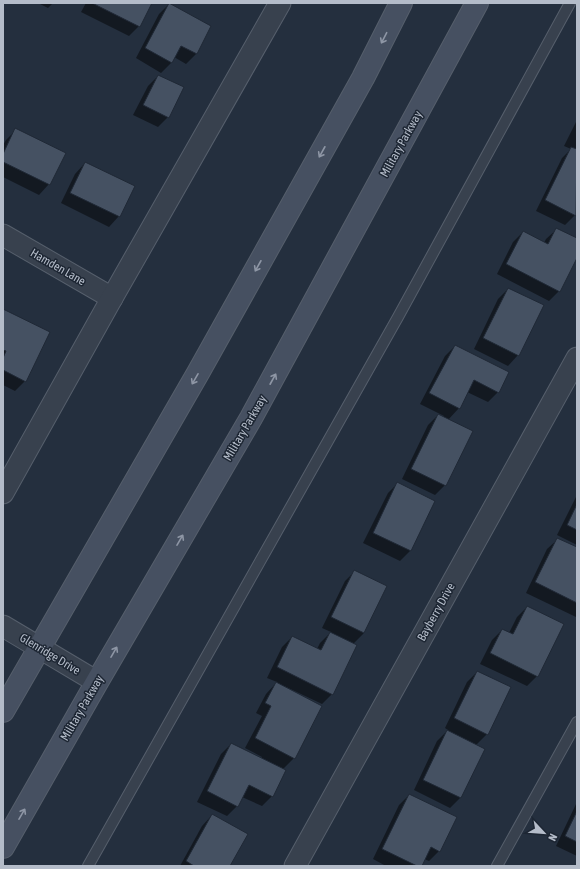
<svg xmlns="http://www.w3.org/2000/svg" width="580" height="869" font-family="'Asap Condensed',sans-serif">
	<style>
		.shadow { fill: #0007 }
		.building { fill: #455162; stroke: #1f2835 }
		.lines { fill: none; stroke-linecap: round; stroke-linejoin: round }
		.service-casing { stroke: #565f6c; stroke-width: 12 }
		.minor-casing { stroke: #565f6c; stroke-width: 23 }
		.secondary-casing { stroke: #565f6c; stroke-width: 24 }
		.service { stroke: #38414e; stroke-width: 10 }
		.minor { stroke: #38414e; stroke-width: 21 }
		.secondary { stroke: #465061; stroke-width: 22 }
		.oneway { stroke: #8e96a5 }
		.labels { text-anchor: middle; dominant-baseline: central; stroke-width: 3; stroke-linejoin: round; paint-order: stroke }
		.street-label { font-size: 12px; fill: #b4bcc9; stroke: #1d2633 }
	</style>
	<rect width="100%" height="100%" fill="#242f3e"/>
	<g class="shadow">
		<polygon points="38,3 53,3 48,8"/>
		<polygon points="86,3 151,3 139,26 129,36 81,12"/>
		<polygon points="169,4 210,26 196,54 186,64 174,57 171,63 161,73 136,58 159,14"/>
		<polygon points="158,76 168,117 158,127 133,115 148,86"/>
		<polygon points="577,120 577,212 575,215 565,225 536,211 562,158 571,149 564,146"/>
		<polygon points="16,130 49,184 39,195 3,177 3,145 6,140"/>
		<polygon points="85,163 119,216 109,227 61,203 75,174"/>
		<polygon points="557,229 577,239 577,256 559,291 549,301 497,274 513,242 523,232 544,243 546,239"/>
		<polygon points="508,289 518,355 508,366 474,349 498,299"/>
		<polygon points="3,310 25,381 15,391 3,385"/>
		<polygon points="455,346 498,392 488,402 467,392 459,408 448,420 445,485 435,495 402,479 428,425 438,415 443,417 444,416 420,404 445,356"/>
		<polygon points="398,483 434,501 410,551 400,561 363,543 388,493"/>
		<polygon points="577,495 577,545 557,535"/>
		<polygon points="558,539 577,548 577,616 576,617 526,593 547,549"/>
		<polygon points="355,571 386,587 364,633 353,644 332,694 322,704 284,686 283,687 294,758 283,769 272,796 262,806 242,797 237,806 227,816 197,802 221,754 231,744 261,759 262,757 245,748 262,716 256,713 266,694 277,682 267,678 282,647 292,637 317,649 320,643 331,632 322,628 345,581"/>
		<polygon points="527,607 537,676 527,686 480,664 492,640 502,630 509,633 517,617"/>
		<polygon points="477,672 487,734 476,745 484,749 460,798 450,808 414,790 437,741 448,730 445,728 467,682"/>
		<polygon points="409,795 439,851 429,861 424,859 420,866 386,866 373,859 399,805"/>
		<polygon points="577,802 577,856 556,846"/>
		<polygon points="212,815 229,866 180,866 202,826"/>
	</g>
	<g class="building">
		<polygon points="92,3 152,3 140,27"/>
		<polygon points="169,3 211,26 197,54 181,46 172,63 145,48"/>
		<polygon points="158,75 184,87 169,118 143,105"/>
		<polygon points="15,128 66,153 50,185 3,162 3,154"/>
		<polygon points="571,147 577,149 576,216 545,200"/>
		<polygon points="85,162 135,186 120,217 70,193"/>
		<polygon points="556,228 577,238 577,258 560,292 506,264 523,231 548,244"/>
		<polygon points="508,288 544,305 519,356 483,338"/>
		<polygon points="3,309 50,332 26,382 3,370 3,358 6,351 3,350"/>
		<polygon points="455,345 509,372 499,393 474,380 460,409 429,393"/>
		<polygon points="438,414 473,431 446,486 411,469"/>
		<polygon points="397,482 435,501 411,551 373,533"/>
		<polygon points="577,504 577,530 567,525"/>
		<polygon points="557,538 577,547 577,603 535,582"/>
		<polygon points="354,570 387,586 364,633 331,617"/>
		<polygon points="527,606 564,624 538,677 490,653 502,629 513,634"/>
		<polygon points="330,632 357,645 333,695 277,667 292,636 321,650"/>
		<polygon points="477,671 511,687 488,735 454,718"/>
		<polygon points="276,682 322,706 295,759 255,738 271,706 265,703"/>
		<polygon points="447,730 485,749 461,798 423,780"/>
		<polygon points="231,743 286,770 273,797 249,785 238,807 207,791"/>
		<polygon points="409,794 457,817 440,852 431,847 422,866 417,866 382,849"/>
		<polygon points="577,811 577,842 565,836"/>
		<polygon points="212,814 248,834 230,866 194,866 186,861"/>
	</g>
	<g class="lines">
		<g class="service-casing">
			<g id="service">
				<polyline points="88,866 398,317 570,3"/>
				<polyline points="497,866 577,722"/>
			</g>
		</g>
		<g class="minor-casing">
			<g id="minor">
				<polyline points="3,235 112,298"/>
				<polyline points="3,493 112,298 280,3"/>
				<polyline points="3,626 97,682"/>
				<polyline points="295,866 577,358"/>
			</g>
		</g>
		<g class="secondary-casing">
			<g id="secondary">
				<polyline points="3,711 198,373 363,78 401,3"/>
				<polyline points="3,847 97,682 251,418 477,3"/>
			</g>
		</g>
		<use href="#service" class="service"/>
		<use href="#minor" class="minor"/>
		<use href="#secondary" class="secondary"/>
	</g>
	<defs><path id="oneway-shaft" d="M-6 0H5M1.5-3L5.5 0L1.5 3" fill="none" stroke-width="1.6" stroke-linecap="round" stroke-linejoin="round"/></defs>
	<g class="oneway">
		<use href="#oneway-shaft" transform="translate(384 38) rotate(117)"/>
		<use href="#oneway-shaft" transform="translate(322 152) rotate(119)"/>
		<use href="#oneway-shaft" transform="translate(258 266) rotate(119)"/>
		<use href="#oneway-shaft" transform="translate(195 379) rotate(120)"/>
		<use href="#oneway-shaft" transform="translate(273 379) rotate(-61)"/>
		<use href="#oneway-shaft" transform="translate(180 540) rotate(-60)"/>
		<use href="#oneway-shaft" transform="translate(114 652) rotate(-60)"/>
		<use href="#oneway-shaft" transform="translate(22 814) rotate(-60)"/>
	</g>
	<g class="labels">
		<g class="street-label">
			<text transform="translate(401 144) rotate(-61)">Military Parkway</text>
			<text transform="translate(58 267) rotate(30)">Hamden Lane</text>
			<text transform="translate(245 428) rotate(-60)">Military Parkway</text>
			<text transform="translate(436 612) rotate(-61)">Bayberry Drive</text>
			<text transform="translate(50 654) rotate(31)">Glenridge Drive</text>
			<text transform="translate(82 708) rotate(-60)">Military Parkway</text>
		</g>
	</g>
	<rect width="580" height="869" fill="none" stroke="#b4bcc9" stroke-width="8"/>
	<g transform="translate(544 833) rotate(116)" stroke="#1d2633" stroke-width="3" paint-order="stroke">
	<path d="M0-3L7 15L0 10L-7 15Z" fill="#b4bcc9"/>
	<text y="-6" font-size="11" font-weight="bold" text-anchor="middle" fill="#b4bcc9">N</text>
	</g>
</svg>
